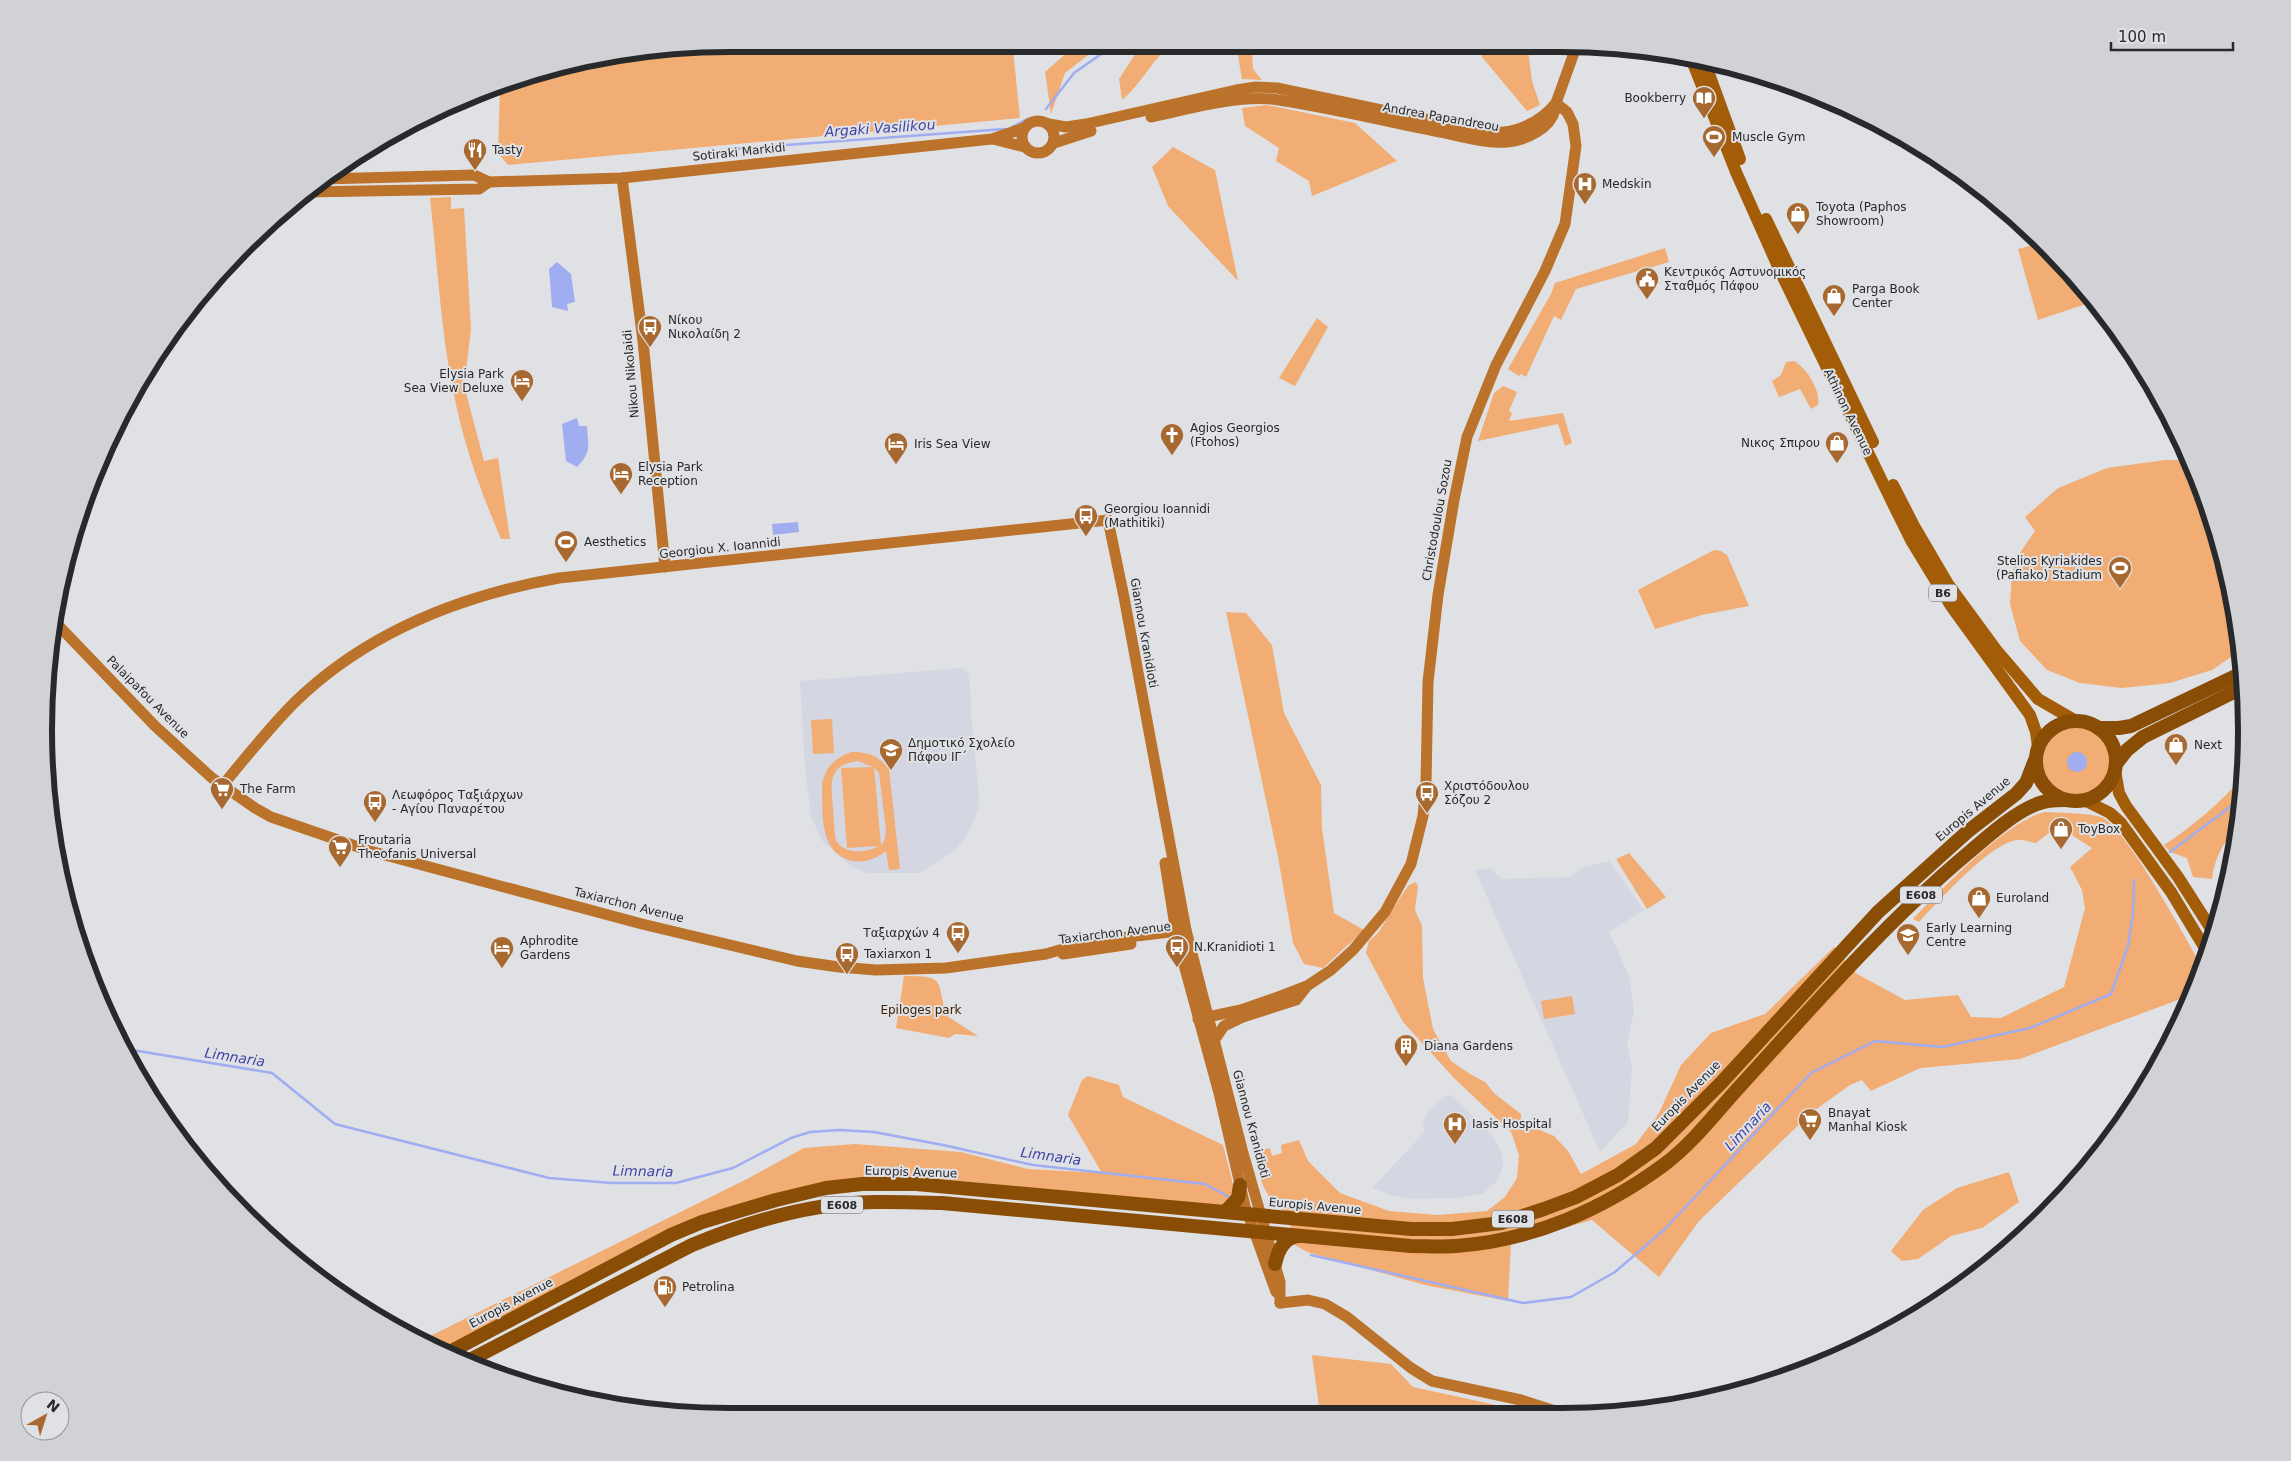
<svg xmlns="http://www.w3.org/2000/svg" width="2291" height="1461" font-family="'DejaVu Sans',sans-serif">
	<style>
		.built { fill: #d4d6e1 }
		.green { fill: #f1ad73; fill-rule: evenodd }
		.water { fill: #a0adf1 }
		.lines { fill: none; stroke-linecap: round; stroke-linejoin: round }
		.stream { stroke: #a0adf1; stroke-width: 2.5 }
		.secondary { stroke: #bb722a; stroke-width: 11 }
		.primary { stroke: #a35c08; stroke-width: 12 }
		.highway { stroke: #8a4d05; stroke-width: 14 }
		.labels { text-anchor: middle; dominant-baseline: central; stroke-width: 4; stroke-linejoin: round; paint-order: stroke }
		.shield { fill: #e0e1e5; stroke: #5f6062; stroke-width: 1 }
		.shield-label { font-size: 11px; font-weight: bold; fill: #28292a }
		.poi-label { font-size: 12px; fill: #28292a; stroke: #e0e1e5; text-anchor: start }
		.street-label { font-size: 12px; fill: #28292a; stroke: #e0e1e5 }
		.park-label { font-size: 12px; fill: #3f2104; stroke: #e0e1e5 }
		.water-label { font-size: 14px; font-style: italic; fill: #3f45a6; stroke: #e0e1e5 }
		.rim { fill: none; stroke: #28292a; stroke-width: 6 }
	</style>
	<rect width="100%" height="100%" fill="#e0e1e5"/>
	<g class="built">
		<polygon points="963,668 969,675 971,701 970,702 979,798 978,809 967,835 954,851 920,873 867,873 852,867 823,842 811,817 805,766 800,681"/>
		<polygon points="1609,861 1644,910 1609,932 1629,976 1634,1012 1627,1045 1632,1066 1628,1122 1600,1152 1475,870 1490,868 1501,879 1569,877 1584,867"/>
		<polygon points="1451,1095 1493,1136 1502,1154 1503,1167 1497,1181 1482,1194 1458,1198 1412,1199 1390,1195 1372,1188 1425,1132 1423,1121 1428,1113 1445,1096"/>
	</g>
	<g class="green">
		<polygon points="641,50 1013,50 1020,118 508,165 498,153 500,85 510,80"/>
		<polygon points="1070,50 1123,50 1114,54 1092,52 1065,73 1051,114 1045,72"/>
		<path d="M1138,50H1165C1149,66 1139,86 1122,100L1119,79Z"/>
		<polygon points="1237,50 1252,50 1253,69 1262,80 1242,79"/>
		<polygon points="1480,50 1528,50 1532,81 1540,105 1527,111 1482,57"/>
		<polygon points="1267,105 1355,123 1397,161 1312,196 1309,181 1276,161 1279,148 1245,126 1242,108"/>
		<polygon points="1173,147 1215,170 1238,281 1168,206 1152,167"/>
		<path d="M451,197V209L464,208L471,329L466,371L461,374L484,461L498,458L510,539H501C483,497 467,454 457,409C441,341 438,268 430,198Z"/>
		<polygon points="2040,243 2095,301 2038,320 2018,249"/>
		<polygon points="1665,248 1669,262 1576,289 1561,320 1554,316 1526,377 1521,374 1519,376 1508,369 1551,294 1555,283"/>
		<polygon points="1317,318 1328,327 1295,386 1279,378"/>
		<path d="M1794,361C1807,368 1821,391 1818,405L1811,409L1800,389L1779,397L1772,381L1781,375L1786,362Z"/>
		<polygon points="1503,386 1517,392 1509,411 1512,413 1509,421 1563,413 1572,443 1565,446 1558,424 1478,441 1494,393"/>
		<polygon points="2165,460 2189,460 2224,552 2240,651 2212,670 2170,683 2122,688 2080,683 2047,670 2020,641 2010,604 2012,573 2019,554 2035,531 2025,517 2058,488 2107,468"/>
		<polygon points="1714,550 1721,551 1727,555 1749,606 1702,615 1655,629 1638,590"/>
		<polygon points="1226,612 1246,613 1272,645 1284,713 1321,785 1322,828 1334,913 1364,930 1323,968 1304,964 1293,943 1278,857"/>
		<polygon points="832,719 834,753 813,754 811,720"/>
		<circle cx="2077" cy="761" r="34"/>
		<path d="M851,752C868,752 878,755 889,769L900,869L889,870L886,851C877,858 866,863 853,861C818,854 823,811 822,784C826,766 835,758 851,752ZM858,761L873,767L841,768L847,848L879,846C866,853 846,855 836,841C834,831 834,820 833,809C831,784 827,765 858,761ZM874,767L879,773L886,830L885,839L881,845Z"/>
		<path d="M2243,777L2241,824C2226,836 2214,859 2212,879L2193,877L2187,858L2170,852L2164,845C2194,825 2219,804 2243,777Z"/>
		<path d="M2045,812C2058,813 2093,813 2103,818C2127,830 2187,940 2203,969L2191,995L2020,1059L1920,1068L1871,1091L1862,1080L1850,1085L1811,1113L1699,1221L1659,1277L1592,1220L1511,1243L1508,1301L1425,1285L1307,1252L1295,1245L1287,1213C1262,1196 1261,1180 1253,1152L1270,1148L1272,1156L1282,1153L1281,1145L1299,1140L1308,1161L1340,1193L1389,1211L1437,1215L1487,1211L1505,1197L1517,1178L1519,1155L1511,1132L1454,1078L1403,1022L1366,953L1369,941L1378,933L1403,893L1409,885L1416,882L1418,887L1415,910L1422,926L1423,978L1433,1029L1451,1061L1470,1074L1485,1082L1495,1094L1521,1114V1122L1554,1136L1568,1151L1581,1174L1636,1144L1659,1113L1681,1065L1711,1033L1765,1014L1834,947L1857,974L1905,1000L1958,995L1971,1017L2001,1018L2064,987L2085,908L2082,890L2070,867L2092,848L2058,826L2036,843C2030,842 2022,839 2017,840C1989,844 1939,901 1919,922L1913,919C1941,890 2007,820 2045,812Z"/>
		<polygon points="1629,853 1666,897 1647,909 1616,859"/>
		<path d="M904,976C948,976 935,980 947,1016L978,1036L955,1034L949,1038L896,1028Z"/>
		<polygon points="1572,996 1575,1014 1544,1019 1541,1001"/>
		<polygon points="1088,1076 1119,1085 1123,1097 1223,1145 1236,1196 1225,1206 1164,1202 943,1179 850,1180 698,1222 440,1352 420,1341 747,1179 804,1148 855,1144 961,1152 1028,1169 1102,1173 1068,1115 1082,1080"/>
		<polygon points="2009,1172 2019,1202 1982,1228 1951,1236 1918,1259 1902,1261 1891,1251 1923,1210 1957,1188"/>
		<polygon points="1312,1355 1391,1364 1413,1387 1547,1416 1320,1414"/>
	</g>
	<g class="water">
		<polygon points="557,262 571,274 575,302 567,304 568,311 552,307 549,269"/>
		<path d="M577,418L579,426H587C588,446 592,452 577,467L566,461L562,424Z"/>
		<polygon points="798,522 799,532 773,535 772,524"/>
		<circle cx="2077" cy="762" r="10"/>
	</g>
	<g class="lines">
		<g class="stream">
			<polyline points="1046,109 1074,73 1107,50"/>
			<polyline points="1012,127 1027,119"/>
			<polyline points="732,149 1005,129"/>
			<polyline points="2170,852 2242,798"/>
			<polyline points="126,1049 272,1073 335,1124 549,1178 612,1183 676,1183 733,1168 791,1138 810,1132 840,1130 874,1132 943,1145 1033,1165 1205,1184 1229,1197"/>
			<polyline points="1311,1255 1523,1303 1571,1297 1615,1272 1664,1230 1811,1073 1875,1041 1942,1047 2030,1028 2111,994 2128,946 2133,914 2134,880"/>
		</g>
		<g class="secondary">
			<path d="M1151,117C1190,109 1231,96 1272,99C1328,107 1384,121 1440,132C1461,136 1486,144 1508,142C1526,140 1550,129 1555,110"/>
			<circle cx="1038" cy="137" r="16"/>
			<path d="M1049,124L1066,127L1086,124L1236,90L1256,87L1277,88L1486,132C1513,135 1539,124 1556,103L1575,50"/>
			<polyline points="993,139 1025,147"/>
			<polyline points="1054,143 1091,131"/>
			<polyline points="622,178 643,341 665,567"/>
			<polyline points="323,179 474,175 489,182 622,178 992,139 1024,128"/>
			<polyline points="307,192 479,189 489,182"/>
			<polyline points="57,624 155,726 212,778 255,808 271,817 370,851 642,924 797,961 839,967 876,970 946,968 1046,954 1087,942 1186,930"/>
			<path d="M223,785C246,757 269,728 295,702C367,632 463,595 559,578L1108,520L1124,597L1186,930L1243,1153L1280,1282V1303"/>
			<polyline points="1165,863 1177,939 1219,1093 1245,1206 1276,1292"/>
			<polyline points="1063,954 1131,944"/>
			<polyline points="1246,1016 1296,1000 1307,986"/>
			<polyline points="1198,1019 1241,1010 1281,996 1307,986 1331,970 1353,950 1385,912 1411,864 1423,816 1426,783 1428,682 1438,595 1454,500 1467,437 1496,365 1545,271 1565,224 1576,146 1573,124 1567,112 1556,103"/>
			<polyline points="1215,1039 1224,1026 1247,1015"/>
			<polyline points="1280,1303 1308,1300 1325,1304 1347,1317 1411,1368 1432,1381 1521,1400 1571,1416"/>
		</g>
		<g class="primary">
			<polyline points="1691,58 1736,172 1781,273 1897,512 1912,542 1951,606 2030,715 2036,732 2038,747"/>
			<polyline points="1704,60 1740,159"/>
			<polyline points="1766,219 1873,442"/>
			<polyline points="1893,485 1914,526 1948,584 1997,651 2038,699 2076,721"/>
			<polyline points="2115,770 2119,793 2126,806 2178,877 2215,935"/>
			<polyline points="2086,801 2110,813 2121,823 2171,892 2209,955"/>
		</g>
		<g class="highway">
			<circle cx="2076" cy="761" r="40"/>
			<polyline points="2098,728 2119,728 2131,726 2244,672"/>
			<polyline points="2116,764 2127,750 2143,737 2246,686"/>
			<polyline points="1225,1212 1238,1198 1240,1185"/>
			<path d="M1275,1264C1278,1250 1284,1237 1299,1236"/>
			<polyline points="446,1354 671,1235 702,1222 776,1200 826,1188 862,1184 916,1184 1411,1229 1452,1229 1501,1223 1544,1209 1576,1197 1618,1175 1656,1148 1721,1083 1878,912 1967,832 2016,794 2026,783 2035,760"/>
			<path d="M464,1363L692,1245C733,1228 776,1214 820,1207C860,1200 902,1202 942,1203L1411,1246C1426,1246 1441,1247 1456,1246C1532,1241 1604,1209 1665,1164C1694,1142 1717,1111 1742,1084C1814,1005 1885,923 1967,854C1986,838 2013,813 2037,804C2046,800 2056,800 2065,800"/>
		</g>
	</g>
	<defs>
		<g id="library-pin" transform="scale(1.25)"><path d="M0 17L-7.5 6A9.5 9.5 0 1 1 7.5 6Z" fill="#a7692f" stroke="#e0e1e5"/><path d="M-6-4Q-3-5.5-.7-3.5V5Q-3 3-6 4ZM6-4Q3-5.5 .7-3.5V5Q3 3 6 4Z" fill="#fff"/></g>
		<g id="stadium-pin" transform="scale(1.25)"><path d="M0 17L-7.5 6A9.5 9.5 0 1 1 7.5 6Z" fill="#a7692f" stroke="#e0e1e5"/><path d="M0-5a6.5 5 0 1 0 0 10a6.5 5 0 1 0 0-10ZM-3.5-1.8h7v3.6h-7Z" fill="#fff"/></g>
		<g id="restaurant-pin" transform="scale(1.25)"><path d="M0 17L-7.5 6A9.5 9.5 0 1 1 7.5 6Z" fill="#a7692f" stroke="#e0e1e5"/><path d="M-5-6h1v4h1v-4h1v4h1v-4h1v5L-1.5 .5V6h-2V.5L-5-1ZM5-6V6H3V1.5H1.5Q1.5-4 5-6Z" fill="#fff"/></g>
		<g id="hospital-pin" transform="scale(1.25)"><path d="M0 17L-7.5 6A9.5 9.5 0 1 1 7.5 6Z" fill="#a7692f" stroke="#e0e1e5"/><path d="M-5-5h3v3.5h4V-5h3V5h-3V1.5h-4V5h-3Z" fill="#fff"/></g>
		<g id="shop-pin" transform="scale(1.25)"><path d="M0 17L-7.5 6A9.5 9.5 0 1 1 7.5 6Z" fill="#a7692f" stroke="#e0e1e5"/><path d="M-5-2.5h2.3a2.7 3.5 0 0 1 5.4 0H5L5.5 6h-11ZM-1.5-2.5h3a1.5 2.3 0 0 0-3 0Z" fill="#fff"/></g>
		<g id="civic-pin" transform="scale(1.25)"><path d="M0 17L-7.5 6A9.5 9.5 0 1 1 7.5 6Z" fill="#a7692f" stroke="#e0e1e5"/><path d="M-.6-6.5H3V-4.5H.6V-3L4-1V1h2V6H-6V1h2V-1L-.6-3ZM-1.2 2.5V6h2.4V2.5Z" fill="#fff"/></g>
		<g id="bus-pin" transform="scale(1.25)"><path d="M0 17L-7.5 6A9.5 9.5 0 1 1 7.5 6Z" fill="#a7692f" stroke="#e0e1e5"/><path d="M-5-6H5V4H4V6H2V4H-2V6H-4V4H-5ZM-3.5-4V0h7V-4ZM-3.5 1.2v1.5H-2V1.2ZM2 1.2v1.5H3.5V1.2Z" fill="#fff"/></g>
		<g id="hotel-pin" transform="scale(1.25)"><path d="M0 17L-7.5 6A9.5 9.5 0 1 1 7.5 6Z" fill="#a7692f" stroke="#e0e1e5"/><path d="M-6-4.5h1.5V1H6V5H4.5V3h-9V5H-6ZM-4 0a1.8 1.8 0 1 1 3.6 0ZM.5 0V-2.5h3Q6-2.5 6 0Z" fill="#fff"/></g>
		<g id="church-pin" transform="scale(1.25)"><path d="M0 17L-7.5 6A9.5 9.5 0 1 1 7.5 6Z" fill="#a7692f" stroke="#e0e1e5"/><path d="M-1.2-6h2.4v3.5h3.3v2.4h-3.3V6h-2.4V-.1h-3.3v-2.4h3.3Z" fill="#fff"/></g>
		<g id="school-pin" transform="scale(1.25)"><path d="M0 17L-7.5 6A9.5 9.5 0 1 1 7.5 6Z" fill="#a7692f" stroke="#e0e1e5"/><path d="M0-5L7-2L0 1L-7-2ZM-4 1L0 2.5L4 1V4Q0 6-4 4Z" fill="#fff"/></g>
		<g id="supermarket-pin" transform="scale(1.25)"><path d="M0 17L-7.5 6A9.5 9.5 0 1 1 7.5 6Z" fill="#a7692f" stroke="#e0e1e5"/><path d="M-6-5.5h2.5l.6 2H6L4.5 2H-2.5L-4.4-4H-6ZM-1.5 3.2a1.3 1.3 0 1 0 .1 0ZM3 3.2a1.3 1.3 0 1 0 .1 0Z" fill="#fff"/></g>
		<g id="building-pin" transform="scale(1.25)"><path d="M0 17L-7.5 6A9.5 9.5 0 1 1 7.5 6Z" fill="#a7692f" stroke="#e0e1e5"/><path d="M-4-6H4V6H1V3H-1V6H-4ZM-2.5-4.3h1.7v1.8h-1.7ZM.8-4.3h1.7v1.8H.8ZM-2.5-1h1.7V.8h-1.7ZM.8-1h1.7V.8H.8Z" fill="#fff"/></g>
		<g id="fuel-pin" transform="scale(1.25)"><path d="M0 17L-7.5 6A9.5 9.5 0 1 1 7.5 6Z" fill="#a7692f" stroke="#e0e1e5"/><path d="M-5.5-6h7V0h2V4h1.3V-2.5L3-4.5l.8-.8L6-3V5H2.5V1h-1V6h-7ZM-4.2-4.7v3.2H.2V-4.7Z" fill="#fff"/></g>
	</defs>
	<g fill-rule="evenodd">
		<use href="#library-pin" x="1704" y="98"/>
		<use href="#stadium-pin" x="1714" y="137"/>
		<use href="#restaurant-pin" x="475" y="150"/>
		<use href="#hospital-pin" x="1585" y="184"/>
		<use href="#shop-pin" x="1798" y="214"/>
		<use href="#civic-pin" x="1647" y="279"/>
		<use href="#shop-pin" x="1834" y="296"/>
		<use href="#bus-pin" x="650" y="327"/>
		<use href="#hotel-pin" x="522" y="381"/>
		<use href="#church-pin" x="1172" y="435"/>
		<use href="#shop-pin" x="1837" y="443"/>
		<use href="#hotel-pin" x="896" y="444"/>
		<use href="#hotel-pin" x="621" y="474"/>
		<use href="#bus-pin" x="1086" y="516"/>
		<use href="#stadium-pin" x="566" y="542"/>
		<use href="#stadium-pin" x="2120" y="568"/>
		<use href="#shop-pin" x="2176" y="745"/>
		<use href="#school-pin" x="891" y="750"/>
		<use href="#supermarket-pin" x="222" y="789"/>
		<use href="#bus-pin" x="1427" y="793"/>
		<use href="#bus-pin" x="375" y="802"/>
		<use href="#shop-pin" x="2061" y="829"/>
		<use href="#supermarket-pin" x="340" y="847"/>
		<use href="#shop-pin" x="1979" y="898"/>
		<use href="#bus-pin" x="958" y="933"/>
		<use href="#school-pin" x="1908" y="935"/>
		<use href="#bus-pin" x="1177" y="947"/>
		<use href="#hotel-pin" x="502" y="948"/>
		<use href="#bus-pin" x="847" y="954"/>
		<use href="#building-pin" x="1406" y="1046"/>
		<use href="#supermarket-pin" x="1810" y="1120"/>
		<use href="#hospital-pin" x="1455" y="1124"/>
		<use href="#fuel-pin" x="665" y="1287"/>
	</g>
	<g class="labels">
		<g class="shield">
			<rect x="1929" y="584.5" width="28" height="17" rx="4"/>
			<rect x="1900" y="886.5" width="42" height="17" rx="4"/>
			<rect x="821" y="1196.5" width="42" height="17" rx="4"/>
			<rect x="1492" y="1210.5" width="42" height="17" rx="4"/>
		</g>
		<g class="shield-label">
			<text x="1943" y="593">B6</text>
			<text x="1921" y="895">E608</text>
			<text x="842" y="1205">E608</text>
			<text x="1513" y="1219">E608</text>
		</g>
		<g class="poi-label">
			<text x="1686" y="98" text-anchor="end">Bookberry</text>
			<text x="1732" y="137">Muscle Gym</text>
			<text x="492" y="150">Tasty</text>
			<text x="1602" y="184">Medskin</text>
			<text x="1816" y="207">Toyota (Paphos<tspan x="1816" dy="14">Showroom)</tspan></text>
			<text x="1664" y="272">Κεντρικός Αστυνομικός<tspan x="1664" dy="14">Σταθμός Πάφου</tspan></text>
			<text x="1852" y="289">Parga Book<tspan x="1852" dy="14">Center</tspan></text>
			<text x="668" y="320">Νίκου<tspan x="668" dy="14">Νικολαίδη 2</tspan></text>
			<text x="504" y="374" text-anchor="end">Elysia Park<tspan x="504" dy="14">Sea View Deluxe</tspan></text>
			<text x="1190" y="428">Agios Georgios<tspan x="1190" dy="14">(Ftohos)</tspan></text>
			<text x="1820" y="443" text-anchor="end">Νικος Σπιρου</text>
			<text x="914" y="444">Iris Sea View</text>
			<text x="638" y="467">Elysia Park<tspan x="638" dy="14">Reception</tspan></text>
			<text x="1104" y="509">Georgiou Ioannidi<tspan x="1104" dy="14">(Mathitiki)</tspan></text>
			<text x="584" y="542">Aesthetics</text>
			<text x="2102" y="561" text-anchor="end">Stelios Kyriakides<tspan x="2102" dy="14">(Pafiako) Stadium</tspan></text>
			<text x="908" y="743">Δημοτικό Σχολείο<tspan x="908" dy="14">Πάφου ΙΓ΄</tspan></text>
			<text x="2194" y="745">Next</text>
			<text x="1444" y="786">Χριστόδουλου<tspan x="1444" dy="14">Σόζου 2</tspan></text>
			<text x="240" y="789">The Farm</text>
			<text x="392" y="795">Λεωφόρος Ταξιάρχων<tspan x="392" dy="14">- Αγίου Παναρέτου</tspan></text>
			<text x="2078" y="829">ToyBox</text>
			<text x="358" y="840">Froutaria<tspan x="358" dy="14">Theofanis Universal</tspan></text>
			<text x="1996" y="898">Euroland</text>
			<text x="1926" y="928">Early Learning<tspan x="1926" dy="14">Centre</tspan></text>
			<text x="940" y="933" text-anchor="end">Ταξιαρχών 4</text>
			<text x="520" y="941">Aphrodite<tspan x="520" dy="14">Gardens</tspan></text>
			<text x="1194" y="947">N.Kranidioti 1</text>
			<text x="864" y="954">Taxiarxon 1</text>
			<text x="1424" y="1046">Diana Gardens</text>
			<text x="1828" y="1113">Bnayat<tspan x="1828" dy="14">Manhal Kiosk</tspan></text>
			<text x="1472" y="1124">Iasis Hospital</text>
			<text x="682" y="1287">Petrolina</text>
		</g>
		<g class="street-label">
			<text transform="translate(1441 117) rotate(10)">Andrea Papandreou</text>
			<text transform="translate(739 152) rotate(-6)">Sotiraki Markidi</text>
			<text transform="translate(631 374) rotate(-95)">Nikou Nikolaidi</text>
			<text transform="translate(1848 412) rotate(64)">Athinon Avenue</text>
			<text transform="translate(1437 520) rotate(-80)">Christodoulou Sozou</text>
			<text transform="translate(720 548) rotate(-6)">Georgiou X. Ioannidi</text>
			<text transform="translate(1144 633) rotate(80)">Giannou Kranidioti</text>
			<text transform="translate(148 697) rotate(45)">Palaipafou Avenue</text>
			<text transform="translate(1973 809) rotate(-40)">Europis Avenue</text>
			<text transform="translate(629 905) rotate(14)">Taxiarchon Avenue</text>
			<text transform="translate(1115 933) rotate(-7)">Taxiarchon Avenue</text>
			<text transform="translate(1686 1096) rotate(-46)">Europis Avenue</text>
			<text transform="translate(1251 1124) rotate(75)">Giannou Kranidioti</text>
			<text transform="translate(911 1172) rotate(2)">Europis Avenue</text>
			<text transform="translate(1315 1206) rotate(5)">Europis Avenue</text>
			<text transform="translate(511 1303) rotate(-28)">Europis Avenue</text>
		</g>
		<g class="park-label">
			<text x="921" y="1010">Epiloges park</text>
		</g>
		<g class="water-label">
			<text transform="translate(880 128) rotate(-4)">Argaki Vasilikou</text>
			<text transform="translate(235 1057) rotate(9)">Limnaria</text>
			<text transform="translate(1748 1126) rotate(-47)">Limnaria</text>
			<text transform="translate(1051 1156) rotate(8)">Limnaria</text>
			<text transform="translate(643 1171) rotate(1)">Limnaria</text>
		</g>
	</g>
	<path d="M0 0H2291V1461H0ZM730 52H1560A678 678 0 0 1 2238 730V730A678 678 0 0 1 1560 1408H730A678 678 0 0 1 52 730V730A678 678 0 0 1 730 52Z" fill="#d1d2d6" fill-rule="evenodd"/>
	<path class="rim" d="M730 52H1560A678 678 0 0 1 2238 730V730A678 678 0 0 1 1560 1408H730A678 678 0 0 1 52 730V730A678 678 0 0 1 730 52Z"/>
	<g transform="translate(45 1416) rotate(39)"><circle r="24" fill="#e0e1e5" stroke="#96979a"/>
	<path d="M0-4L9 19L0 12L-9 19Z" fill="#a7692f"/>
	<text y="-8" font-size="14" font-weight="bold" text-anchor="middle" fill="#28292a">N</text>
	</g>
	<path d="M2111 42v8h122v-8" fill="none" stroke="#28292a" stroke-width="2.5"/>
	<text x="2118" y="42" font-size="15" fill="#28292a" stroke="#e0e1e5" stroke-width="4" paint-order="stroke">100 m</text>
</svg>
